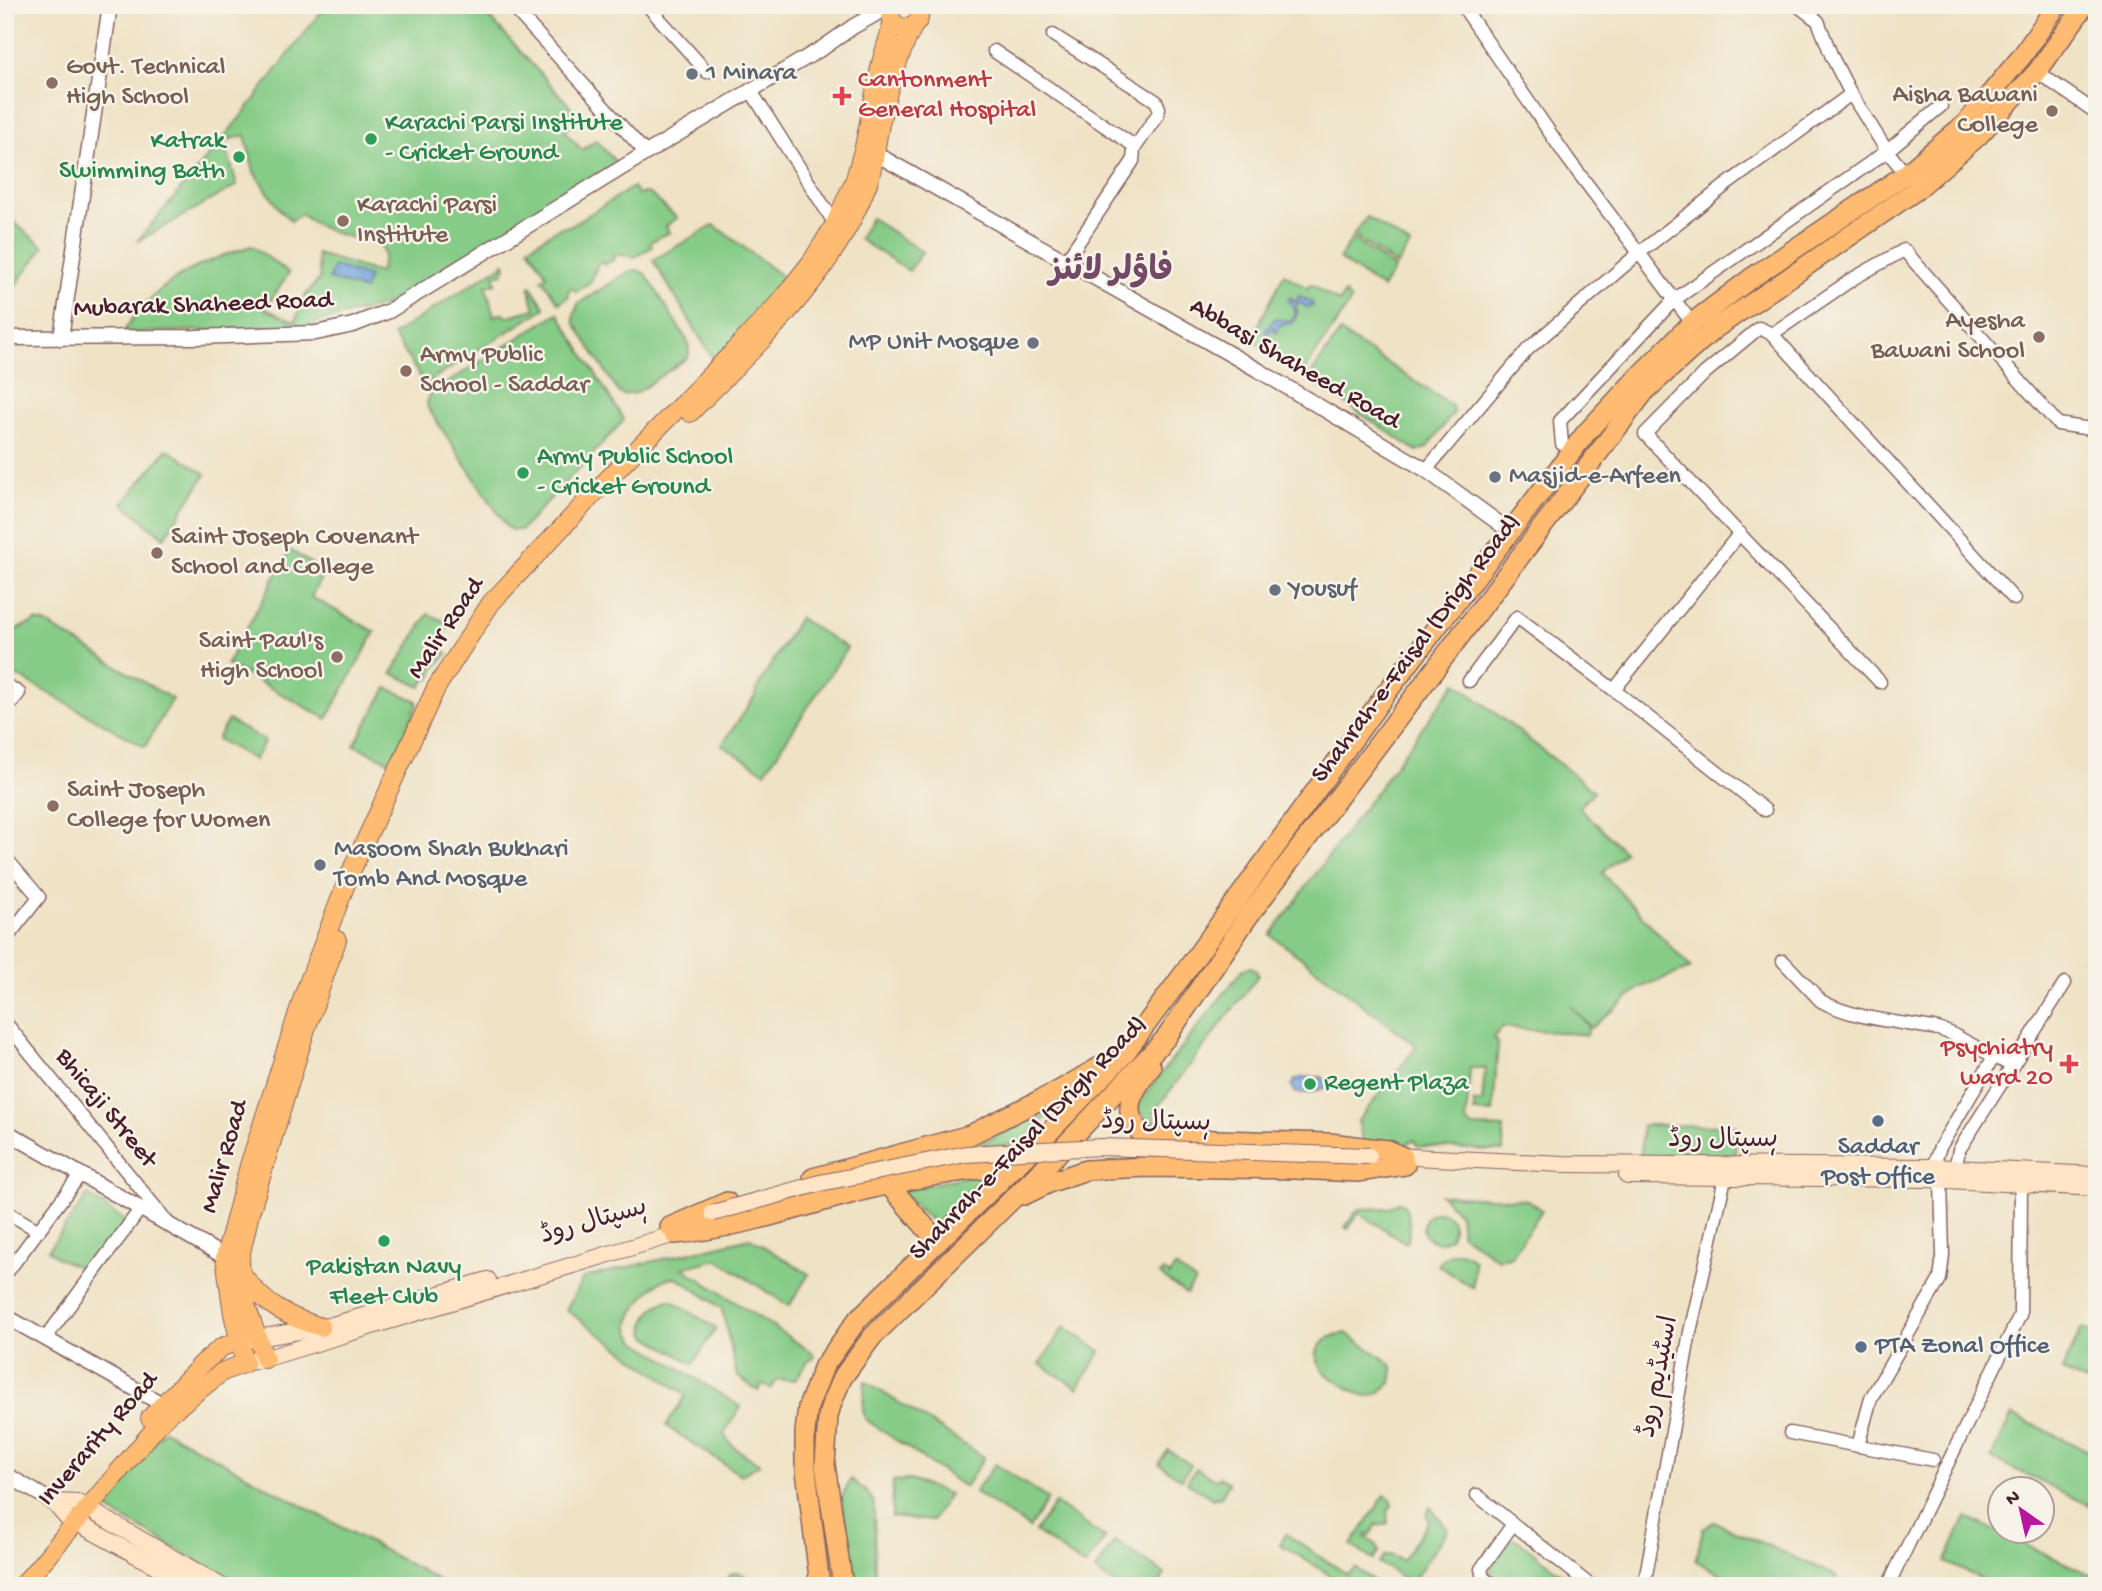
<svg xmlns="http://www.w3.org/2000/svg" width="2102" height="1591" font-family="'Gochi Hand','Playpen Sans Arabic',sans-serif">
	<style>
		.green { fill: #86cc87; stroke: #687659; stroke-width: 2 }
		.water { fill: #6ea3db; stroke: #5c6183; stroke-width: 2 }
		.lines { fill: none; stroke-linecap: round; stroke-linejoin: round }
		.minor-casing { stroke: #846361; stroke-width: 15 }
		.tertiary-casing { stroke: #846361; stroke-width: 17 }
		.secondary-casing { stroke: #846361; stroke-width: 18 }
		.primary-casing { stroke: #846361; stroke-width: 20 }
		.trunk-casing { stroke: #846361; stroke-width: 22 }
		.minor { stroke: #fff; stroke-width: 12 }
		.tertiary { stroke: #fff; stroke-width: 14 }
		.secondary { stroke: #ffe4c6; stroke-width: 16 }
		.primary { stroke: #febb71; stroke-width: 18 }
		.trunk { stroke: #febb71; stroke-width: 19 }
		.secondary-bridge-casing { stroke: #846361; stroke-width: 18; stroke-linecap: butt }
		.secondary-bridge { stroke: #ffe4c6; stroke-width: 16 }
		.worship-dot { fill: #6b7280; stroke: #f7f3e8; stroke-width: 2.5 }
		.education-dot { fill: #8d6e63; stroke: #f7f3e8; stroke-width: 2.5 }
		.health-dot { fill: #e0444e; stroke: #f7f3e8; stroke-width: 2.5 }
		.leisure-dot { fill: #2e9e5b; stroke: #f7f3e8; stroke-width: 2.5 }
		.service-dot { fill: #5c6f8a; stroke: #f7f3e8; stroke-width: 2.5 }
		.labels { text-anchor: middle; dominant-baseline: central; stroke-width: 5; stroke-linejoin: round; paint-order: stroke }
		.education-label { font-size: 26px; fill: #785e54; stroke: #f7f3e8; text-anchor: start }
		.worship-label { font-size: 26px; fill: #5b616d; stroke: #f7f3e8; text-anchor: start }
		.health-label { font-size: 26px; fill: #be3a42; stroke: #f7f3e8; text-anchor: start }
		.leisure-label { font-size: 26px; fill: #27864d; stroke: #f7f3e8; text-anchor: start }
		.street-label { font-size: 26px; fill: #4a1f2b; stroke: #f7f3e8 }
		.service-label { font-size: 26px; fill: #4e5e75; stroke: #f7f3e8 }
		.district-label { font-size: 33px; font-weight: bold; fill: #734967; stroke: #f7f3e8 }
	</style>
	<rect width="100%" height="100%" fill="#f7f3e8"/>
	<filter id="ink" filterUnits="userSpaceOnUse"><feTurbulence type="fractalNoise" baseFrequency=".0143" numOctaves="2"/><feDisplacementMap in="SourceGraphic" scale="14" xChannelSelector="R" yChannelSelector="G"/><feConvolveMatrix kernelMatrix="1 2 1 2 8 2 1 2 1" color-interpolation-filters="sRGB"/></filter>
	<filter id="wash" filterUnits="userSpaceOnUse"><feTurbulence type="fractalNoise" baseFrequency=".00686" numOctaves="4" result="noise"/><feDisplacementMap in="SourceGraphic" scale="28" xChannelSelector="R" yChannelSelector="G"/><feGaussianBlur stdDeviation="1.57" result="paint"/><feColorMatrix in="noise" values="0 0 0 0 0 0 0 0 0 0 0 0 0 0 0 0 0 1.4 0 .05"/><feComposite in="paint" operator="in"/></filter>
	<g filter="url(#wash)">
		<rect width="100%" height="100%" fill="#efe2c5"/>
		<g class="green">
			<path d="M326,5H478L579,116L565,132L582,150L596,140L621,168L395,303L316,322V327L123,333C151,285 200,261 252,246L289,273L265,309L295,322L304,297L320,278L317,254L380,273L384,255L379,240C350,240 324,233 301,214L291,221L281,211L254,172L245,135L224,141L237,185L137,242L244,113Z"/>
			<polygon points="633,187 639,195 643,193 650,194 677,218 666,226 670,232 650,242 652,247 635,257 612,254 615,259 604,265 601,261 598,264 590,283 576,292 572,287 568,291 569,296 559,303 542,279 547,276 529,247 559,228 570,226"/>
			<polygon points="5,215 44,247 5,299"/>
			<polygon points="1367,217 1410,245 1397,265 1353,236"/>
			<polygon points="871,218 922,252 909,271 859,239"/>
			<polygon points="714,225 795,286 715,362 653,260"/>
			<polygon points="1352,239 1395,268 1382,288 1339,259"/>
			<polygon points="505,263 506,268 503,269 503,273 494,275 496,283 486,286 494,316 504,313 505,317 535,309 529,288 531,286 545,308 425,384 393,335"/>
			<polygon points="637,270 646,274 688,342 689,353 687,358 636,393 624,395 619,393 574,322 574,315 578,304 630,271"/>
			<polygon points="1284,274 1307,288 1311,284 1339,302 1345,293 1351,301 1303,373 1251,340"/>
			<polygon points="558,313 624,420 521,530 512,530 507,527 428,408 427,402 431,393"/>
			<polygon points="1340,332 1451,405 1454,412 1427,448 1417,451 1314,383 1311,378 1311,374"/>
			<polygon points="167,449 206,474 164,538 123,503"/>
			<polygon points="290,550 324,572 311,597 375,632 327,719 227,664"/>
			<polygon points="428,614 451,624 434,644 448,653 435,668 430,679 426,679 421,687 392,673"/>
			<polygon points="799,618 847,648 765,772 722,745 755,696 757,688"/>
			<polygon points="36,621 45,623 172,699 145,747 5,669 5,634"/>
			<polygon points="1456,682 1594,791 1579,807 1625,852 1602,873 1691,968 1641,987 1592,1028 1570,1005 1589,1027 1587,1035 1502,1027 1494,1038 1498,1042 1493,1113 1474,1112 1474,1102 1482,1103 1485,1068 1470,1068 1466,1122 1473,1127 1504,1128 1503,1151 1418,1146 1414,1140 1404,1145 1404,1147 1364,1147 1358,1121 1417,1046 1271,935"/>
			<polygon points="387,688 416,700 418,704 391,762 354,745"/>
			<polygon points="228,720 265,741 254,760 217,739"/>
			<polygon points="1250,967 1255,969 1258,975 1255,980 1153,1113 1158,1123 1146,1119 1138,1110 1140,1101 1243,969"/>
			<polygon points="1054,1109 1019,1145 974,1147"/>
			<polygon points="1642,1125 1736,1126 1735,1157 1641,1156"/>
			<polygon points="986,1172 936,1225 900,1191"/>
			<polygon points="88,1195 127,1222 90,1272 57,1258 48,1250"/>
			<path d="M1441,1195L1528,1200L1542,1210L1511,1257L1498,1259L1461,1234C1463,1213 1455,1209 1441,1195Z"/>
			<path d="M1398,1202L1403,1203C1411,1216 1410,1227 1408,1241L1406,1243L1359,1213L1348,1229L1345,1227L1358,1209L1389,1208Z"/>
			<circle cx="1438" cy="1227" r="15"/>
			<path d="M750,1238L809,1274L789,1306L717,1259L683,1268L813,1353L814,1358L808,1361L795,1380H777L771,1389L762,1384L758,1391L737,1376L722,1309C714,1303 683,1280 676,1278C658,1274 629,1311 629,1326C629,1333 633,1336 636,1341L741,1407L724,1433C729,1448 748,1456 760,1464L741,1475L666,1426L686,1395L566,1310L583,1278Z"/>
			<path d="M1460,1252C1483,1259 1471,1271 1473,1288L1438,1265C1445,1256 1449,1253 1460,1252Z"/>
			<polygon points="1175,1267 1195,1281 1186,1294 1160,1275 1164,1271 1169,1275"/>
			<path d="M671,1300L716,1328L693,1364L647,1336C639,1321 656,1302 671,1300Z"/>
			<polygon points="1064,1327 1101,1351 1078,1388 1040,1364"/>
			<polygon points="2082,1328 2097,1335 2097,1387 2062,1371"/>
			<path d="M1346,1333L1390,1363L1393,1370L1391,1383C1385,1388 1377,1396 1368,1396C1361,1396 1355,1391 1348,1388C1340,1382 1327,1377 1322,1369C1308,1349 1326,1335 1346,1333Z"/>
			<polygon points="865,1381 984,1457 965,1487 865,1419 863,1409"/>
			<polygon points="2012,1415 2097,1455 2097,1509 1991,1458"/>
			<polygon points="164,1430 449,1586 242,1586 101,1506"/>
			<polygon points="1168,1450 1191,1465 1182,1479 1159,1464"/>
			<polygon points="995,1464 1048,1499 1029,1528 975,1492"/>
			<polygon points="1196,1468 1217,1480 1219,1477 1229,1483 1220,1498 1216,1496 1213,1499 1187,1482"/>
			<polygon points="851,1479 868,1493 874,1502 875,1586 858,1586 841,1498"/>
			<polygon points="910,1480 949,1494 932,1521 892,1517 893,1481"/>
			<polygon points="1385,1495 1392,1500 1391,1502 1393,1504 1387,1513 1388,1523 1380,1526 1377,1524 1369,1536 1367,1534 1365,1537 1375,1544 1377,1549 1379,1551 1373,1560 1351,1545"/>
			<polygon points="1055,1503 1105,1538 1085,1566 1035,1532"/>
			<polygon points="1430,1507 1448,1529 1412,1583 1379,1563 1384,1556 1391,1555 1402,1561 1429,1521 1427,1515"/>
			<polygon points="1966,1517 2097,1578 2097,1586 1997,1586 1945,1562"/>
			<polygon points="1714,1522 1837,1576 1832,1586 1742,1586 1696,1561 1703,1528"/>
			<polygon points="1286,1534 1347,1574 1355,1568 1374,1581 1371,1586 1344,1586 1344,1584 1280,1544"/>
			<path d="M1515,1539L1521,1542L1576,1586H1508L1490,1573C1491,1561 1503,1542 1515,1539Z"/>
			<polygon points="1115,1541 1165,1574 1158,1586 1117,1586 1095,1571"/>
			<polygon points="735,1573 740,1573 763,1586 721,1586 729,1575"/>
		</g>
		<g class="water">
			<polygon points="334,266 369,277 364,290 329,279"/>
			<polygon points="1299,296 1312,302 1313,306 1307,307 1299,302 1296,306 1297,313 1293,323 1280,325 1277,333 1272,327 1269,333 1265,333 1267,327 1275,319 1288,321 1293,319 1296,312 1288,300 1291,297 1293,301 1296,301"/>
			<polygon points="1304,1077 1322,1077 1328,1084 1327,1087 1309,1093 1296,1093 1291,1085 1295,1080"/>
		</g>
	</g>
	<g filter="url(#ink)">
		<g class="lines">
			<g class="minor-casing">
				<g id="minor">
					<polyline points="511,5 646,153"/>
					<polyline points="647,5 707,72"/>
					<polyline points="1462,5 1568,159 1692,323"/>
					<polyline points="1797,5 1818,21 1832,57 1851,94 1887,151 1906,174"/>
					<polyline points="1053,35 1156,101 1159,108 1158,114 1134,149"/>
					<polyline points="994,51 1130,143 1134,149 1133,161 1065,262"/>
					<polyline points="2037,72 2097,113"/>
					<polyline points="751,91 835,224"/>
					<polyline points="1772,334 2014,599"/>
					<polyline points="1562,444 1560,421 1674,300 1887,151 1941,106"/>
					<polyline points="1426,470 1528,349 1639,253 1726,185 1851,94"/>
					<polyline points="1469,681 1517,617 1614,690 1765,810"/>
					<polyline points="1880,682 1645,434 1705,373 1759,328 1772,334 1854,278 1904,250 2058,424 2097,430"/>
					<polyline points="5,684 19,693 5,711"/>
					<polyline points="1614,690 1740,533"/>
					<polyline points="5,857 39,897 5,940"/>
					<path d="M1783,961L1821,1001C1853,1019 1901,1022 1938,1029L1950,1033L2012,1066"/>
					<polyline points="5,1022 169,1224"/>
					<polyline points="1933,1167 1940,1147 1995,1055"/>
					<polyline points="1955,1168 1959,1150 2065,983"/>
					<polyline points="5,1211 39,1231"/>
					<polyline points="5,1275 80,1175"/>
					<polyline points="45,1339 141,1208"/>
					<polyline points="1790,1433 1933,1460"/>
					<polyline points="1858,1446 1871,1398 1940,1279 1943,1255 1941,1180"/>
					<polyline points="1477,1495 1591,1586"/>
					<polyline points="1495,1586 1483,1578 1481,1569 1513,1524"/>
					<polyline points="1644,1586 1690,1332 1725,1178"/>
					<polyline points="1888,1586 2020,1315 2021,1184"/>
				</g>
			</g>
			<g class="tertiary-casing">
				<g id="tertiary">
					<polyline points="869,150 1258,370 1426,470 1511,532"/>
					<polyline points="5,338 196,337 316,333 353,325 389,311 646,153 824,47 854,26 892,5"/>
					<polyline points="61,338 110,5"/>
					<polyline points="5,1131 225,1257"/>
					<polyline points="5,1316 162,1404"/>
					<polyline points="5,1474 53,1502"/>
				</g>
			</g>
			<g class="secondary-casing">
				<g id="secondary">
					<polyline points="1393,1156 1563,1164 1933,1167 2097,1175"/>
					<polyline points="1627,1176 1928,1179 2097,1188"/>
					<polyline points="245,1340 329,1326 488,1280"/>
					<polyline points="245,1363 267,1358 685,1231"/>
					<polyline points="53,1502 78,1503 221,1586"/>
					<polyline points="53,1502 66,1517 193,1586"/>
				</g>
			</g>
			<g class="primary-casing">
				<g id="primary">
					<path d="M894,5C879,35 931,35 917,5"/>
					<path d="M690,413C758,344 834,276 868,183C875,163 876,141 881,120C888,88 899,54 914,25"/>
					<path d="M242,1274C264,1305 285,1316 321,1327"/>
					<polyline points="265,1359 247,1308 241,1280 240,1257 250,1213 305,1032 337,940"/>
					<polyline points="150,1418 203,1363 222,1347 239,1341"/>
					<polyline points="22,1586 164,1418 222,1372 245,1363 233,1314 225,1257 249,1166 304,994 349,876 436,688 491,603 602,485 732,353 778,304 812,261 835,224 855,179 864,147 881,63 893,22"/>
				</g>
			</g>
			<g class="trunk-casing">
				<g id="trunk">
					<path d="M1151,1067C1132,1093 1117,1112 1146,1138L1329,1143L1388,1150L1403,1157"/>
					<polyline points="813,1178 970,1135 1060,1090 1103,1065"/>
					<polyline points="889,1185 938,1242"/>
					<polyline points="1024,1195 1051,1182 1086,1170 1147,1167 1295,1169 1357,1172 1405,1165"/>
					<polyline points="670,1227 727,1202"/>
					<path d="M675,1234C742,1228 807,1204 873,1188C920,1177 969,1169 1016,1166"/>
					<polyline points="820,1586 805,1462 805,1432 808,1407 824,1366 858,1319 1037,1145 1124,1054 1182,976 1387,692 1586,433 1639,376 1692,323 1750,279 1906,174 1965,124 2022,56 2057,5"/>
					<polyline points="843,1586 825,1465 828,1416 832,1402 842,1378 872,1337 1043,1169 1166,1038 1247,918 1645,391 1713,330 1915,191 1978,136 2037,72 2085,5"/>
				</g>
			</g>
			<use href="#minor" class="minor"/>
			<use href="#tertiary" class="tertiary"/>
			<use href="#secondary" class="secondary"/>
			<use href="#primary" class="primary"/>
			<use href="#trunk" class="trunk"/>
			<g class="secondary-bridge-casing">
				<polyline id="secondary-bridge" points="713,1213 820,1183 966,1154 1102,1147 1369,1156"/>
			</g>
			<use href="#secondary-bridge" class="secondary-bridge"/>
		</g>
	</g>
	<g class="worship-dot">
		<circle cx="692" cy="74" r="7"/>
		<circle cx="1033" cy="343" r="7"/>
		<circle cx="1495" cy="477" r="7"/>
		<circle cx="1275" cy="590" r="7"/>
		<circle cx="320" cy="865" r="7"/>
	</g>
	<g class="education-dot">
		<circle cx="52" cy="83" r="7"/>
		<circle cx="2052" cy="111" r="7"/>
		<circle cx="343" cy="221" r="7"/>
		<circle cx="2039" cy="337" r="7"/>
		<circle cx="406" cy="371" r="7"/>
		<circle cx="157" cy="553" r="7"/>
		<circle cx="337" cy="657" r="7"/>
		<circle cx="53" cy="806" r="7"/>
	</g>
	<g class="health-dot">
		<path d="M838.5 85.5h7v7h7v7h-7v7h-7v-7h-7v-7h7z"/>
		<path d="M2065.5 1053.5h7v7h7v7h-7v7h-7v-7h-7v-7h7z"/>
	</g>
	<g class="leisure-dot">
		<circle cx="371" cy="139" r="7"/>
		<circle cx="239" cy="157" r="7"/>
		<circle cx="523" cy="473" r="7"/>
		<circle cx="1310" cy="1084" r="7"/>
		<circle cx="384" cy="1241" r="7"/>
	</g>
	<g class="service-dot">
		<circle cx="1878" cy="1121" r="7"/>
		<circle cx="1861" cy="1347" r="7"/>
	</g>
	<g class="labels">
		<g class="education-label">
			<text x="66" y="68">Govt. Technical<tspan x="66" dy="30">High School</tspan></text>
			<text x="2038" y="96" text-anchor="end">Aisha Bawani<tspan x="2038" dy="30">College</tspan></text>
			<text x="357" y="206">Karachi Parsi<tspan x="357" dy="30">Institute</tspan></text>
			<text x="2025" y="322" text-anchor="end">Ayesha<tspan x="2025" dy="30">Bawani School</tspan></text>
			<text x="420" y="356">Army Public<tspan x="420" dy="30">School - Saddar</tspan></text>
			<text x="171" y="538">Saint Joseph Covenant<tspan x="171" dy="30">School and College</tspan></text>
			<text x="323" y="642" text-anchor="end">Saint Paul's<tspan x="323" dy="30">High School</tspan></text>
			<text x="67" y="791">Saint Joseph<tspan x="67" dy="30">College for Women</tspan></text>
		</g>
		<g class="worship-label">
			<text x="706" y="74">1 Minara</text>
			<text x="1019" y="343" text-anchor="end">MP Unit Mosque</text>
			<text x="1509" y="477">Masjid-e-Arfeen</text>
			<text x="1289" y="590">Yousuf</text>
			<text x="334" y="850">Masoom Shah Bukhari<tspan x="334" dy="30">Tomb And Mosque</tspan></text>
		</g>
		<g class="health-label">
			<text x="858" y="81">Cantonment<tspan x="858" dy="30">General Hospital</tspan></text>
			<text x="2053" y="1049" text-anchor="end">Psychiatry<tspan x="2053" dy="30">ward 20</tspan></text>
		</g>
		<g class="leisure-label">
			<text x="385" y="124">Karachi Parsi Institute<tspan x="385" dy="30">- Cricket Ground</tspan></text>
			<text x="225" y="142" text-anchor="end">Katrak<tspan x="225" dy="30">Swimming Bath</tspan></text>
			<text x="537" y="458">Army Public School<tspan x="537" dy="30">- Cricket Ground</tspan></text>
			<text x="1324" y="1084">Regent Plaza</text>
			<text x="384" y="1268" text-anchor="middle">Pakistan Navy<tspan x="384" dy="30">Fleet Club</tspan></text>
		</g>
		<g class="street-label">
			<text transform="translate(203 306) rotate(-2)">Mubarak Shaheed Road</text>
			<text transform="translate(1294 365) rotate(30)">Abbasi Shaheed Road</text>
			<text transform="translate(447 629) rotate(-56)">Malir Road</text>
			<text transform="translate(1417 649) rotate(-53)">Shahrah-e-Faisal (Drigh Road)</text>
			<text transform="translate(105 1109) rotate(51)">Bhicaji Street</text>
			<text transform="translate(1156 1124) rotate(1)">ہسپتال روڈ</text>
			<text transform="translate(1029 1139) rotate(-46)">Shahrah-e-Faisal (Drigh Road)</text>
			<text x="1723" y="1141">ہسپتال روڈ</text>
			<text transform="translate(226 1157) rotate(-74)">Malir Road</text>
			<text transform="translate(594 1223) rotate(-16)">ہسپتال روڈ</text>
			<text transform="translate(1660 1377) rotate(-79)">اسٹیڈیم روڈ</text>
			<text transform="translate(99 1440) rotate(-49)">Inverarity Road</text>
		</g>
		<g class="service-label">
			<text x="1878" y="1148">Saddar<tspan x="1878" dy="30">Post Office</tspan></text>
			<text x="1875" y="1347" text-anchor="start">PTA Zonal Office</text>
		</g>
		<g class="district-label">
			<text x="1111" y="273">فاؤلر لائنز</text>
		</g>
	</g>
	<rect width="2102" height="1591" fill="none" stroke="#f7f3e8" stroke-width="28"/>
	<g transform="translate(2021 1510) rotate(326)"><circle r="33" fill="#f7f3e8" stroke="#b29e9c" stroke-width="2"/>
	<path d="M0-5L12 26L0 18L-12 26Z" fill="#b5179e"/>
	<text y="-10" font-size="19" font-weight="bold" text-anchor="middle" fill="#4a1f2b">N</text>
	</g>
</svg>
